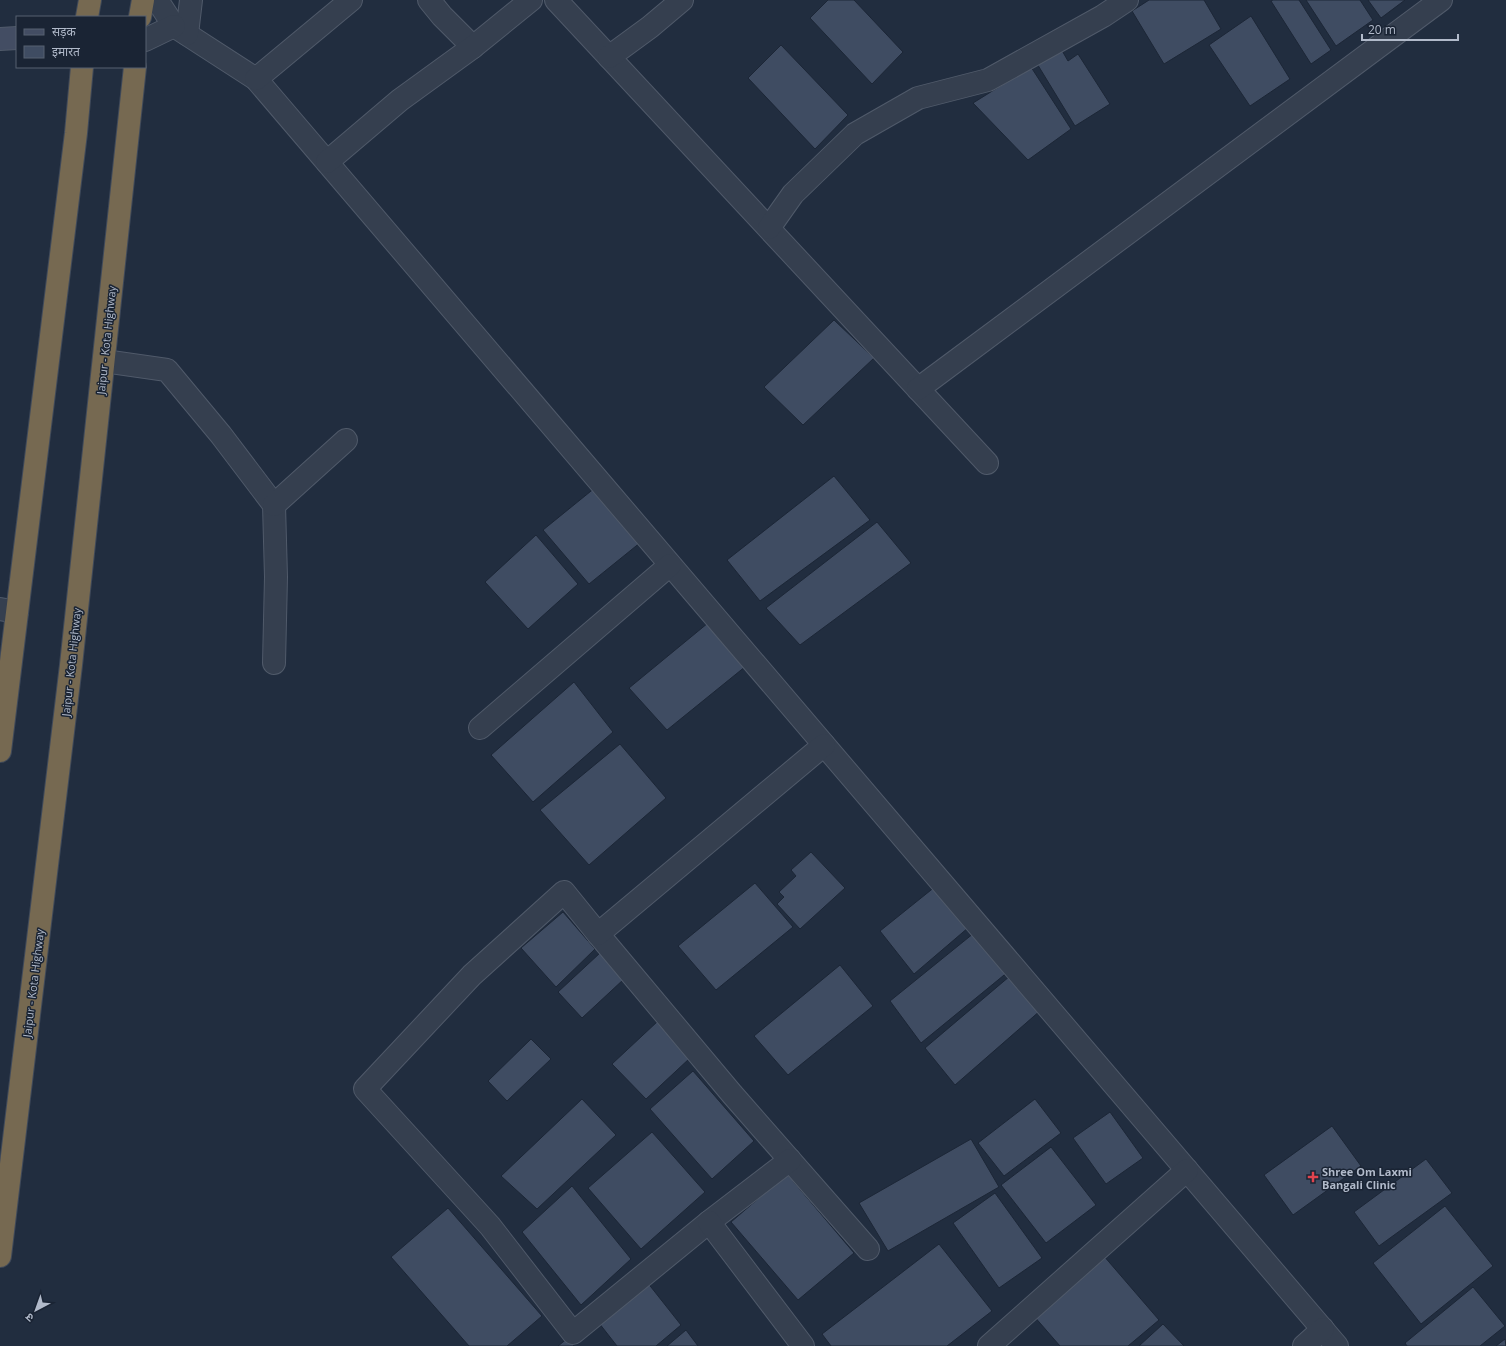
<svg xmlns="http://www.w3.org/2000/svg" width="1506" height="1346" font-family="'Open Sans','Noto Sans Devanagari',sans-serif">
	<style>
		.building { fill: #3f4c62; stroke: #1c2636 }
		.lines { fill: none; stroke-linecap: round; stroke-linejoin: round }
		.street-casing { stroke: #505a6a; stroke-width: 24 }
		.secondary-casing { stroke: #505a6a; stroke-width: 24 }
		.highway-casing { stroke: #404a5a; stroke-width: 24 }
		.street { stroke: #353f4f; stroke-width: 22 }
		.secondary { stroke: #434d63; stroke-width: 22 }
		.highway { stroke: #766951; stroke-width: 22 }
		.health-dot { fill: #e0444e; stroke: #1a2434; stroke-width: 1.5 }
		.labels { text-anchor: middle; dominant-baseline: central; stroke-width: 3; stroke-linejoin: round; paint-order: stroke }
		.street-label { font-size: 11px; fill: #b1baca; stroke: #1a2434 }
		.poi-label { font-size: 11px; font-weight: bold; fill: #b1baca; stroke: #1a2434; text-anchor: start }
	</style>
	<rect width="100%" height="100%" fill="#212d3f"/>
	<g class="building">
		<polygon points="828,0 854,0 903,52 872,84 810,18"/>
		<polygon points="1149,0 1204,0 1221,29 1164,64 1132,11"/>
		<polygon points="1273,0 1299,0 1331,50 1311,64 1271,1"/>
		<polygon points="1306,0 1360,0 1373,20 1336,46"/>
		<polygon points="1368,0 1405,0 1381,18"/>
		<polygon points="1251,16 1290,79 1250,106 1209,45"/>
		<polygon points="781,45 848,115 815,149 748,78"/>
		<polygon points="1060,47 1068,61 1078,54 1110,104 1075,126 1036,62"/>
		<polygon points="1031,67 1071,129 1028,160 973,103"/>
		<polygon points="834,320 874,358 803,425 764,387"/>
		<polygon points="834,476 870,520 760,601 727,560"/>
		<polygon points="596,487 641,542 589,584 543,530"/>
		<polygon points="877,522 911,563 800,645 766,608"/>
		<polygon points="536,535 578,584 528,629 485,582"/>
		<polygon points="708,623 746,666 667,730 629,688"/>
		<polygon points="574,682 613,732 533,802 491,755"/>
		<polygon points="620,744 666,798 589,865 540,810"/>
		<polygon points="811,852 845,888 800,929 777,904 784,897 779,892 796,876 791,870"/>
		<polygon points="755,883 793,927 716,990 678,946"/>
		<polygon points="936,886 969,927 914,974 880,931"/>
		<polygon points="563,912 595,949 556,987 521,948"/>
		<polygon points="974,933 1009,971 921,1043 890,1001"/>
		<polygon points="600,953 624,979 582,1018 558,992"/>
		<polygon points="840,965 873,1006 788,1075 754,1036"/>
		<polygon points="1010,976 1041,1010 955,1085 925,1048"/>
		<polygon points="658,1021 690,1058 646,1099 612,1064"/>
		<polygon points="531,1039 551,1059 507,1101 488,1081"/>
		<polygon points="693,1071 754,1141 712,1179 650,1109"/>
		<polygon points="582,1099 616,1135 537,1209 501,1176"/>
		<polygon points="1035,1099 1061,1133 1004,1176 978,1143"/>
		<polygon points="1110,1112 1143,1158 1106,1184 1073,1138"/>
		<polygon points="1332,1126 1361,1166 1293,1215 1264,1175"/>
		<polygon points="652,1132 705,1192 641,1249 588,1188"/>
		<polygon points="971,1139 999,1187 888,1251 859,1203"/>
		<polygon points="1051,1147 1096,1205 1046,1243 1001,1185"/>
		<polygon points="1426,1159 1452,1193 1379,1246 1354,1212"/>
		<polygon points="787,1174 854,1253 798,1300 731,1222"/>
		<polygon points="572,1186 631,1259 581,1305 522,1232"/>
		<polygon points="995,1193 1042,1258 999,1288 953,1223"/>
		<polygon points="1445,1206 1493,1266 1421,1324 1373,1263"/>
		<polygon points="448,1208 542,1316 507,1346 469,1346 391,1257"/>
		<polygon points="939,1244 992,1311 947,1346 831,1346 822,1334"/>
		<polygon points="1103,1255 1159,1320 1128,1346 1060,1346 1033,1315"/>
		<polygon points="647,1282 681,1325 656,1346 617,1346 599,1323"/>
		<polygon points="1473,1287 1505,1326 1480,1346 1407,1346 1405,1343"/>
		<polygon points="1163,1324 1184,1346 1139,1346"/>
		<polygon points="686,1330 698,1346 667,1346"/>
		<polygon points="568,1338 574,1346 558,1346"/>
		<polygon points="1505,1339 1506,1346 1496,1346"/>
	</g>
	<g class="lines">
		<g class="street-casing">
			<g id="street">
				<polyline points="157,0 174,26 256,79 1337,1346"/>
				<polyline points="429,0 442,16 473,47"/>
				<polyline points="556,0 987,463"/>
				<polyline points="187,34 191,0"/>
				<polyline points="145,40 174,26"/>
				<polyline points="609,57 650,27 682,0"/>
				<polyline points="256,79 351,0"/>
				<polyline points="327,162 400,100 473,47 531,0"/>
				<polyline points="769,228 793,194 855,134 918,98 988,80 1103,16 1127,0"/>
				<polyline points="104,361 167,370 221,435 274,505 276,577 274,663"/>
				<polyline points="918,389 1441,0"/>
				<polyline points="274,505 346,440"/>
				<polyline points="0,609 17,612"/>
				<polyline points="480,728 670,565"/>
				<polyline points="598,934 732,1094 868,1249"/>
				<polyline points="790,1160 709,1222 573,1333 490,1226 365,1089 472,975 564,892 598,934 824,745"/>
				<polyline points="709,1222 803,1346"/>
				<polyline points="989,1346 1187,1170"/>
				<polyline points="1304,1346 1323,1329"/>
			</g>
		</g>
		<g class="secondary-casing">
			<polyline id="secondary" points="0,39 17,38"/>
		</g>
		<g class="highway-casing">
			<g id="highway">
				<polyline points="87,17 90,0"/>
				<polyline points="140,17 143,0"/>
				<polyline points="0,751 76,133 82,67"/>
				<polyline points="0,1256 71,665 135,67"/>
			</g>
		</g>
		<use href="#street" class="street"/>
		<use href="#secondary" class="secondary"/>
		<use href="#highway" class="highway"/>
	</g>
	<path class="health-dot" d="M1311 1171h4v4h4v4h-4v4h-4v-4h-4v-4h4z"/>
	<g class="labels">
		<g class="street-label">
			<text transform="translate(106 340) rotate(-84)">Jaipur - Kota Highway</text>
			<text transform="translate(71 662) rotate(-84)">Jaipur - Kota Highway</text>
			<text transform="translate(33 983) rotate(-83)">Jaipur - Kota Highway</text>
		</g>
		<g class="poi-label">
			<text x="1322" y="1171">Shree Om Laxmi<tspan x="1322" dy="13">Bangali Clinic</tspan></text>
		</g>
	</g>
	<rect x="16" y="16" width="130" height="52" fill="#1a2434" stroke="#566070"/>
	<rect x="24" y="29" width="20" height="6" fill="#434d63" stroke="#566070"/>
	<text x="52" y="36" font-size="12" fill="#b1baca">सड़क</text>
	<rect x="24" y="46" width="20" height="12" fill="#3f4c62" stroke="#566070"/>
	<text x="52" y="56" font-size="12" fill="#b1baca">इमारत</text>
	<g transform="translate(36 1310) rotate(221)" stroke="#1a2434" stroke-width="3" paint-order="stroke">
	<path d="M0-3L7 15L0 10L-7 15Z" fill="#b1baca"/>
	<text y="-6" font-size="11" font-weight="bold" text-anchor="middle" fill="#b1baca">उ</text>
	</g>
	<path d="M1362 34v6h96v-6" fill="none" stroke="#b1baca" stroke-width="2"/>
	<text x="1368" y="34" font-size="12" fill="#b1baca" stroke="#1a2434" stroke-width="3" paint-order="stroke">20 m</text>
</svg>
